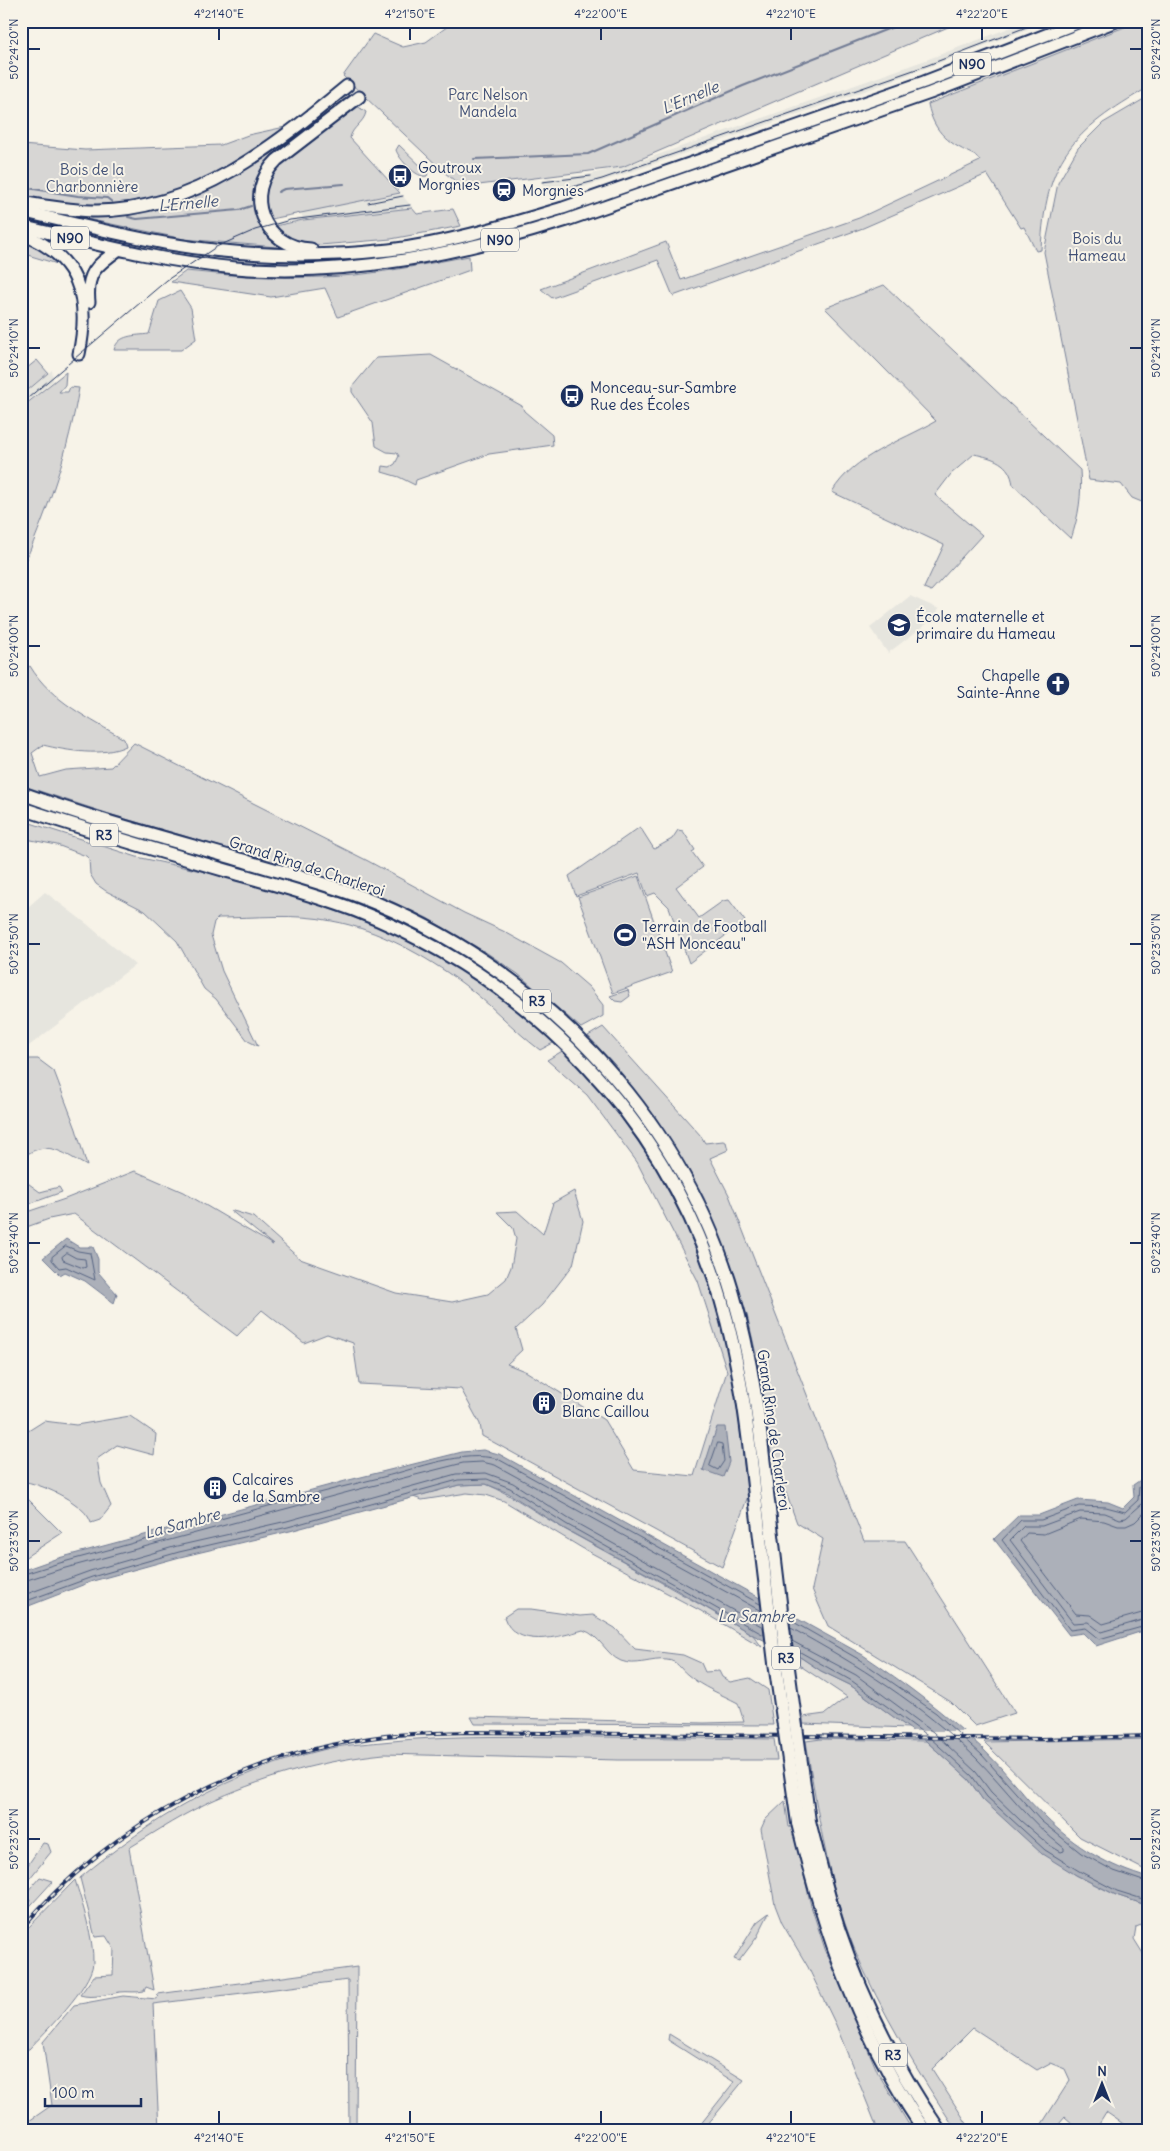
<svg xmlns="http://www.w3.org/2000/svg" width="1170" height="2151" font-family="Delius,sans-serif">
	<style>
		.built { fill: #e6e5de }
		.green { fill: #d7d6d4; stroke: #798299 }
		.water { fill: #acb0b9; stroke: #727c95 }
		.pier { fill: #f7f3e8 }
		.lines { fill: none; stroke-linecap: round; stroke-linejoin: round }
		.shore { stroke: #556382; stroke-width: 1 }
		.stream { stroke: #727c95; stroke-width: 2 }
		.trunk-casing { stroke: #1b2f5e; stroke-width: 15 }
		.motorway-casing { stroke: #1b2f5e; stroke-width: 16 }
		.trunk { stroke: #f7f3e8; stroke-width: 11 }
		.motorway { stroke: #f7f3e8; stroke-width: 12 }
		.tram { stroke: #1b2f5e; stroke-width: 1 }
		.rail-casing { stroke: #1b2f5e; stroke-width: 4 }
		.rail { stroke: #f7f3e8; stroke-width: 2; stroke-dasharray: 5.5; stroke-linecap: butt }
		.motorway-bridge-casing { stroke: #1b2f5e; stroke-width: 16; stroke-linecap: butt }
		.motorway-bridge { stroke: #f7f3e8; stroke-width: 12 }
		.ticks { fill: none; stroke: #1b2f5e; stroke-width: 2 }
		.labels { text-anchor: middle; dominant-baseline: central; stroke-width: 4; stroke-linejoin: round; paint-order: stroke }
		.shield { fill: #f7f3e8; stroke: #5d6a87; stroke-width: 1 }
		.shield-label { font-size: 14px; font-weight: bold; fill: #1b2f5e }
		.park-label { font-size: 15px; fill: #415076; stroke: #f7f3e8 }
		.poi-label { font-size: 15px; fill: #1b2f5e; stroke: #f7f3e8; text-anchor: start }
		.street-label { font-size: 15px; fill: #1b2f5e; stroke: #f7f3e8 }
		.water-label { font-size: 16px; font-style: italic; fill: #465679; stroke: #f7f3e8 }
		.neatline { fill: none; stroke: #1b2f5e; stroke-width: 2 }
		.ticks-label { font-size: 12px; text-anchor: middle; fill: #1b2f5e }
	</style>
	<rect width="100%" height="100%" fill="#f7f3e8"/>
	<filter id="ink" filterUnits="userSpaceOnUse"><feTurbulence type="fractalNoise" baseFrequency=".02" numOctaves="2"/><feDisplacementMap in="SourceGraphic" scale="10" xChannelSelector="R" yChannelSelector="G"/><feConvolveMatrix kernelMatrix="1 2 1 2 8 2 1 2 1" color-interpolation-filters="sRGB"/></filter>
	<g filter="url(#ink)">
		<g class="built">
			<polygon points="1027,21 1049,21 873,88 613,178 577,189 544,194 542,180 591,174 632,164 926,60"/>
			<polygon points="401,194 413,208 303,220 301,212"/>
			<polygon points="52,370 53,381 21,407 21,397"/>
			<polygon points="910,596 939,609 933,619 888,653 870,628"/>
			<polygon points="45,892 87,924 135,965 21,1052 21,913"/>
		</g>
		<g class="green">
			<polygon points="455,21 962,21 622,167 463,187 445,173 343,76 373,34 403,47 426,42"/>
			<path d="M1140,21H1149V87C1072,131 1045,160 1041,250L1036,251L1024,227L1021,228L987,174L863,228L673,296L658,260L552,298L541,289L666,242L681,280L859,218L980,161L976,156C950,144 934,134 928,104Z"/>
			<polygon points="346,93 349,95 349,100 285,149 256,200 288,248 184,239 58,213 170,203"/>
			<polygon points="1149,96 1149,505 1132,498 1121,484 1089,480 1044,252 1058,183 1078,148 1103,123"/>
			<path d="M357,106L366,112C364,123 352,127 350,138L400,193L271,219C250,177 291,156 319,134C331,125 343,112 357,106Z"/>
			<path d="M285,127C268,139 252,151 235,162C192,190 137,208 86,205C64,204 43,200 21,197V145L85,150L221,145L248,135Z"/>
			<path d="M399,145L428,173L427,176C417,179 399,159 396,150Z"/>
			<polygon points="412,208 417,214 453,209 461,226 391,239 320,245 299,242 282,234 275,226 303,220"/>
			<polygon points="21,239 52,255 64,266 21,253"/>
			<path d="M469,256L470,270L338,317L325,288L271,297L171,282L186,271C242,277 299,280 355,275C393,271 431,263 469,256Z"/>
			<path d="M884,285L1080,470C1082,495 1079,515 1071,539L1013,485C1010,462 993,458 974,454L951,474L935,495L982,535L931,591L924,588L944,545L832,492C854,455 900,442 936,421L825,308Z"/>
			<path d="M180,291L191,308L196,339L181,350H114C118,334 135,336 149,334L159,301Z"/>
			<polygon points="431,355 522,406 524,411 552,435 553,445 489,454 416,480 415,485 399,477 382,472 383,466 390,467 395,464 399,456 397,453 387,452 376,446 373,423 352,392 352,387 376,358"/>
			<polygon points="37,360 48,373 21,396 21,373"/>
			<path d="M66,372L65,385L59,392H68L70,387L79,388C69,449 49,507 25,562L21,565V408Z"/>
			<path d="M30,666C51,701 90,719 124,739L126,746C103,757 67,751 43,745L32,753L40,777L66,770L111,767L134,743L368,861L464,913L503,931L561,963L589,987L603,1005V1016L581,1028L518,974L487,953L427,918L393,902L321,876L112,815L21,785V772H23L21,768V672Z"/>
			<path d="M21,820L137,857L210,873L308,901L382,928L452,964L508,1002L555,1042L540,1050C512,1029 490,1003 462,983C426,956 377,929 332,921C295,913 255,918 218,918L214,922L211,935L222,971L258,1046L248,1041L216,999L204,989L177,941L145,911L106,891L96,884L90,874L89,859L86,856L57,845L21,838Z"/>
			<polygon points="640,827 654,849 672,839 678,830 683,831 695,850 692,852 703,867 676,887 699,918 723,901 729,900 745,921 689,963 669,907 655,893 647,896 639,873 576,896 569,876"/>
			<polygon points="638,876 672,972 613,993 578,897"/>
			<polygon points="628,990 630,996 622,1002 615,1001 610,996"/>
			<polygon points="603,1027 701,1136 705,1143 723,1141 726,1142 728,1150 710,1158 729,1195 864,1541 905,1541 1015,1713 975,1726 951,1702 828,1626 812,1589 823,1539 797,1523 770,1449 759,1367 747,1315 728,1256 704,1198 689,1170 656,1118 614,1064 588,1036"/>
			<polygon points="564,1050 613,1106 654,1164 685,1222 710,1284 729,1358 736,1395 748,1496 722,1567 482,1436 480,1424 461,1389 359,1384 353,1343 327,1334 304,1343 262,1310 237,1336 74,1214 49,1219 21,1229 21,1214 65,1199 135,1171 183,1192 273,1245 230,1210 253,1217 300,1259 396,1293 452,1302 488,1294 506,1279 511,1267 516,1239 513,1228 497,1212 517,1211 543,1234 553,1203 574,1191 583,1221 573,1265 542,1305 516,1329 522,1350 507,1364 527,1372 604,1420 634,1470 694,1476 727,1371 698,1281 637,1162 587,1095 547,1060"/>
			<path d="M21,1059H38L54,1071L76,1129L87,1166C66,1155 49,1139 26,1155L25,1181L40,1192L59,1187L62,1192L21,1207Z"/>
			<path d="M130,1416L156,1434L154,1455L117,1445L97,1459L101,1483L111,1506L100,1520L91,1523C86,1504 44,1485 26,1482L23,1494L62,1533L21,1560V1438L25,1433L44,1421L76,1425Z"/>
			<path d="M486,1484C515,1496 539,1515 566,1530C629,1564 691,1599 753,1635L762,1647L701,1611L582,1548L504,1501L486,1495L467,1493L422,1500L413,1497L459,1485Z"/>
			<path d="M516,1609H531L580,1616L593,1615L615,1628L635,1649L683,1655L701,1663L705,1672L719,1671L722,1677L730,1682L750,1678L768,1690L773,1725L475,1724L471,1717L704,1723L744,1722L738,1703C721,1694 702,1687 688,1675C680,1669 678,1661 667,1660C652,1658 636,1667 621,1661C606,1655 600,1635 583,1630C559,1637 515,1650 504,1617Z"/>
			<polygon points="800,1657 821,1671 850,1685 909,1728 803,1724 803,1717 825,1714 847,1697 799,1665"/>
			<path d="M598,1737L774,1739L777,1760H618L384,1754C325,1760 271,1775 216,1799C186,1812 157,1831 129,1848L154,1990L146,1987L144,1991C136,1993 128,1991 120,1992C107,1994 93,1999 80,1995L94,1976L113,1975L114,1949L106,1936L95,1937L80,1878C153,1817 228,1773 322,1750C342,1745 362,1744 382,1742C454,1734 526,1737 598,1737Z"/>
			<path d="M821,1739L926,1741L969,1780L983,1800L1076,1875L1116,1895L1149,1906V1922L1136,1927L1134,1939L1144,1955L1149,1956V2130H1132L1106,2112L1095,2130H1080L1065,2117L1054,2130H1038L1070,2080L1065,2069L1050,2063L1037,2070L973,2028L932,2069L971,2130H956C918,2072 881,2012 854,1948C828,1884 817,1809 806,1741Z"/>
			<polygon points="1149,1739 1149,1872 1080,1837 984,1742"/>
			<polygon points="785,1801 789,1827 793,1827 811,1906 825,1949 878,2073 912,2130 878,2130 836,2025 808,1967 782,1923 775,1905 761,1829 765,1820"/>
			<polygon points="43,1843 48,1844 51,1852 21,1889 21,1875"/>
			<polygon points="40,1877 53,1881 21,1916 21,1909 30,1900 26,1893"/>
			<path d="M75,1880C82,1903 94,1939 93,1963C91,1987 45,2032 29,2049L21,2050V1935Z"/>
			<polygon points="769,1913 757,1937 739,1961 734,1959 757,1922"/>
			<polygon points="357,1967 356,2130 349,2130 348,1980 153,2004 159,2130 31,2130 29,2121 52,2105 43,2042 74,2005 123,1996 157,1999 158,1994"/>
			<polygon points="669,2034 744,2080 703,2130 696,2130 734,2082 668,2040"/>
		</g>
		<g class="water">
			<polygon points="66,1239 79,1247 93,1247 98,1259 98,1272 117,1294 114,1303 85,1281 65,1272 60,1275 43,1258"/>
			<polygon points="717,1427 725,1427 729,1462 723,1477 703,1470"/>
			<path d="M483,1450L499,1454L863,1655C906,1684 946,1714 983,1749C1005,1770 1023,1796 1045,1817C1074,1846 1109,1867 1149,1878V1906L1116,1895L1076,1875L1042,1854L983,1800L969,1780L926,1741L850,1685L821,1671L800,1657L753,1635L673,1588L563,1528L508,1493L486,1484L459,1485L290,1531L180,1557L93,1581L21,1609V1571L55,1559L349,1480L462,1452Z"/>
			<polygon points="1149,1474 1149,1629 1096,1646 1083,1633 1069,1635 994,1539 1019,1515 1039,1515 1078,1500 1108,1502 1123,1508 1134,1497 1133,1485"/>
		</g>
		<polygon class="pier" points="910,1731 967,1731 977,1740 921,1740"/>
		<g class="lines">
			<g class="shore">
				<polygon points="66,1246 78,1251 90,1253 95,1280 66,1267 59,1268 52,1260 52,1257"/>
				<polygon points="67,1253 76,1258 85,1259 86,1267 83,1268 63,1260 62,1257"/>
				<polygon points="718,1443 722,1444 724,1461 718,1470 710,1466"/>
				<polyline points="1149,1481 1139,1487 1138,1500 1125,1512 1106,1507 1079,1506 1041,1520 1021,1520 1002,1540 1070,1630 1085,1628 1099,1639 1149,1625"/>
				<polyline points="1149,1489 1145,1492 1142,1504 1126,1518 1120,1519 1105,1513 1080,1512 1042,1526 1024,1526 1010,1540 1073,1623 1088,1622 1101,1632 1149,1618"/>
				<polyline points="1149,1508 1135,1522 1126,1526 1118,1526 1104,1521 1081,1519 1044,1534 1027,1533 1020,1541 1076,1614 1090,1615 1103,1624 1149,1611"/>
				<path d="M21,1575L56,1564C165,1535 273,1503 383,1477C418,1468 463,1450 498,1459L760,1604"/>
				<polyline points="21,1582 58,1570 352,1491 463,1463 482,1462 495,1465 761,1611"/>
				<polyline points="21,1596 90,1571 177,1546 287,1521 456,1474 486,1473 513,1483 569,1519 763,1627"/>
				<polyline points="21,1603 92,1577 179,1552 288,1527 458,1480 487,1479 510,1488 566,1524 764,1635"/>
				<polyline points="790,1620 860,1660 936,1713 982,1755 1041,1821 1081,1853 1114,1871 1149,1883"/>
				<path d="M791,1628C858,1665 921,1704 976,1758C1006,1788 1030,1823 1064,1848V1851L1061,1852L1049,1845L1021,1821L991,1792L976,1772L933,1732L856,1675L792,1641"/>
				<polyline points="793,1648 852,1681 929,1737 972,1776 987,1797 1045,1850 1079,1871 1117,1891 1149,1901"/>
			</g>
			<g class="stream">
				<polyline points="474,159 588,154 743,86 908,21"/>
				<polyline points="21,187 78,196 107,198 112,202"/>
				<polyline points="278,192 284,189 344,184"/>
				<polyline points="128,217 137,219 239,210 251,206"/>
			</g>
			<g class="trunk-casing">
				<g id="trunk">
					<path d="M21,202C46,206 72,211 97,211C196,210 274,146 347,86"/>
					<path d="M21,211C71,223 120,235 170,244C242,256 317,258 389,250C448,243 506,225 563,208L924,82L1082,21"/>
					<path d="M21,226C92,243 163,262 236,268C348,277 460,254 567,220L930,93L1116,21"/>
					<path d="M21,234C79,255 91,298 79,354"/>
					<path d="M311,249C263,247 242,194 277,160L359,97"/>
					<path d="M89,302C86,273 96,266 118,250"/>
				</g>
			</g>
			<g class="motorway-casing">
				<g id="motorway">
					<path d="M21,793C95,820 172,840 248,862C285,873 324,883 361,897C536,965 680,1112 733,1294C752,1359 760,1426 767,1493"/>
					<path d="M21,808C90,831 159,851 228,871C270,883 313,894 355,910C529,978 668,1118 721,1299C740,1363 748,1429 755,1496"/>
					<path d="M809,1821C818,1857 827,1893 838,1928C862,1999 896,2068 939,2130"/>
					<path d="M798,1823C824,1932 860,2036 924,2130"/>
				</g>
			</g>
			<use href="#trunk" class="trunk"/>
			<use href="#motorway" class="motorway"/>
			<g class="tram">
				<polyline points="542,182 591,176"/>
				<polyline points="543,191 572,187 602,179 928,65 1042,21"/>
				<polyline points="368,203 403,196"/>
				<polyline points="21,404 167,280 216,247 255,230 290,220 410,205"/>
			</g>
			<g class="rail-casing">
				<path id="rail" d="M21,1929C112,1822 246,1753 385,1736C412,1733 439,1733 465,1732L1041,1739L1149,1736"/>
			</g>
			<use href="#rail" class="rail"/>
			<g class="motorway-bridge-casing">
				<g id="motorway-bridge">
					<polyline points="767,1493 787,1661 809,1821"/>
					<polyline points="755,1496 775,1663 798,1823"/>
				</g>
			</g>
			<use href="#motorway-bridge" class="motorway-bridge"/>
		</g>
	</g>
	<path class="ticks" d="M219,28V40M410,28V40M601,28V40M791,28V40M982,28V40M28,49H40M1130,49H1142M28,348H40M1130,348H1142M28,646H40M1130,646H1142M28,944H40M1130,944H1142M28,1243H40M1130,1243H1142M28,1541H40M1130,1541H1142M28,1839H40M1130,1839H1142M219,2111V2124M410,2111V2124M601,2111V2124M791,2111V2124M982,2111V2124"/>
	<defs>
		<g id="bus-disc" transform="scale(1.25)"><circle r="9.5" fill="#1b2f5e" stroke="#f7f3e8"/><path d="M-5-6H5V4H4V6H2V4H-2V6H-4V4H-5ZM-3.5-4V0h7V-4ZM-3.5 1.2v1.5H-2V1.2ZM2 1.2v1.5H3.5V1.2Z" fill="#fff"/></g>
		<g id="station-disc" transform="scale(1.25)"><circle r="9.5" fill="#1b2f5e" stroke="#f7f3e8"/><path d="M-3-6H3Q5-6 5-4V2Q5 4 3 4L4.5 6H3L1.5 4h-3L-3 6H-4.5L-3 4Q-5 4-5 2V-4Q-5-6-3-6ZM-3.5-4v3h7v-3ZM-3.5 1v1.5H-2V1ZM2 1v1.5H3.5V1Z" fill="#fff"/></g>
		<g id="school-disc" transform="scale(1.25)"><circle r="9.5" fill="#1b2f5e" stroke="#f7f3e8"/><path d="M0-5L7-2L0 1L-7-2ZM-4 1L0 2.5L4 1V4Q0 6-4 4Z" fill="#fff"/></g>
		<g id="church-disc" transform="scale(1.25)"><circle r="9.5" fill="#1b2f5e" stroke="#f7f3e8"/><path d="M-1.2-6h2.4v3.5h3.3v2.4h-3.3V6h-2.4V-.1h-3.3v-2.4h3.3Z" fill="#fff"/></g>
		<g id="stadium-disc" transform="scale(1.25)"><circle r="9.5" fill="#1b2f5e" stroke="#f7f3e8"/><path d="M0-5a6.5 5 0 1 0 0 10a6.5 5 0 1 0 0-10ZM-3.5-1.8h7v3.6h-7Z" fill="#fff"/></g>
		<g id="building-disc" transform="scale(1.25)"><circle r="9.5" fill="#1b2f5e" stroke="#f7f3e8"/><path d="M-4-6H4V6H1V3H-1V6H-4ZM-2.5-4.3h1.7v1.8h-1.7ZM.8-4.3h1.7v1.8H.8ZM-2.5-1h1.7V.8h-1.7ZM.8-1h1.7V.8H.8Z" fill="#fff"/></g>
	</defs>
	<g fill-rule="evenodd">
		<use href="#bus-disc" x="400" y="176"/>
		<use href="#station-disc" x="504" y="190"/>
		<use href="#bus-disc" x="572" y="396"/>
		<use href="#school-disc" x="899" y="625"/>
		<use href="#church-disc" x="1058" y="684"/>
		<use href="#stadium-disc" x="625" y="935"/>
		<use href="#building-disc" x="544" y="1403"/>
		<use href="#building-disc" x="215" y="1488"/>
	</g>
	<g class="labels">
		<g class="shield">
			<rect x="953" y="52.5" width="38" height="23" rx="4"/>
			<rect x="51" y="226.5" width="38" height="23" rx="4"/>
			<rect x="481" y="228.5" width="38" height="23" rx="4"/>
			<rect x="90" y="823.5" width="28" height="23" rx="4"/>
			<rect x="523" y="989.5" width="28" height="23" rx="4"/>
			<rect x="772" y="1646.5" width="28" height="23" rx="4"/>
			<rect x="879" y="2043.5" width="28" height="23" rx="4"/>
		</g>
		<g class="shield-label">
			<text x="972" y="64">N90</text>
			<text x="70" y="238">N90</text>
			<text x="500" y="240">N90</text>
			<text x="104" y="835">R3</text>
			<text x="537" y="1001">R3</text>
			<text x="786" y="1658">R3</text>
			<text x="893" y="2055">R3</text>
		</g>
		<g class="park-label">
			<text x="488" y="94">Parc Nelson<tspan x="488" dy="17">Mandela</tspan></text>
			<text x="92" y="169">Bois de la<tspan x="92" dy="17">Charbonnière</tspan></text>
			<text x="1097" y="238">Bois du<tspan x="1097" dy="17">Hameau</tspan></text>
		</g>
		<g class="poi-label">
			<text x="418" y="167">Goutroux<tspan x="418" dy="17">Morgnies</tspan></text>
			<text x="522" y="190">Morgnies</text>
			<text x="590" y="387">Monceau-sur-Sambre<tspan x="590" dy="17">Rue des Écoles</tspan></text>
			<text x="916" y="616">École maternelle et<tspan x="916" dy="17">primaire du Hameau</tspan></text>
			<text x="1040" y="675" text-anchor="end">Chapelle<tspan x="1040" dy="17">Sainte-Anne</tspan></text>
			<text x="642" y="926">Terrain de Football<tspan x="642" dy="17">"ASH Monceau"</tspan></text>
			<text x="562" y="1394">Domaine du<tspan x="562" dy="17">Blanc Caillou</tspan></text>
			<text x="232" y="1479">Calcaires<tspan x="232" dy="17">de la Sambre</tspan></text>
		</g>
		<g class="street-label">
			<text transform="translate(307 866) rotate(18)">Grand Ring de Charleroi</text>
			<text transform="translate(774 1430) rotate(82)">Grand Ring de Charleroi</text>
		</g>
		<g class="water-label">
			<text transform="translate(690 97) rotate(-23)">L'Ernelle</text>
			<text transform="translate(188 203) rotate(-5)">L'Ernelle</text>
			<text transform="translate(182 1523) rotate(-15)">La Sambre</text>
			<text x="756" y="1616">La Sambre</text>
		</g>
	</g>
	<rect width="1170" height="2151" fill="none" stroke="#f7f3e8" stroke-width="55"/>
	<g transform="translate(1102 2084)" stroke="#f7f3e8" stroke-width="4" paint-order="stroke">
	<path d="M0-4L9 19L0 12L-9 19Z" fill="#1b2f5e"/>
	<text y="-8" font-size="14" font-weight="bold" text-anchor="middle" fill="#1b2f5e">N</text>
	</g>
	<path d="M45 2098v8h96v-8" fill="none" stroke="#1b2f5e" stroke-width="2.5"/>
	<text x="52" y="2098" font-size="15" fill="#1b2f5e" stroke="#f7f3e8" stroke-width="4" paint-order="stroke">100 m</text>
	<rect x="28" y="28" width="1114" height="2096" class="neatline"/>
	<g class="ticks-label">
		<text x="219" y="18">4°21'40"E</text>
		<text x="410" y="18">4°21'50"E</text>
		<text x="601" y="18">4°22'00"E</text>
		<text x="791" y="18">4°22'10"E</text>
		<text x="982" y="18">4°22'20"E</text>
		<text transform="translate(14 49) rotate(-90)" y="4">50°24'20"N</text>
		<text transform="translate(1156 49) rotate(-90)" y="4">50°24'20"N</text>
		<text transform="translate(14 348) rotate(-90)" y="4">50°24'10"N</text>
		<text transform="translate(1156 348) rotate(-90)" y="4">50°24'10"N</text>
		<text transform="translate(14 646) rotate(-90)" y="4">50°24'00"N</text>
		<text transform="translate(1156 646) rotate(-90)" y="4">50°24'00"N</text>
		<text transform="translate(14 944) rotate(-90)" y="4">50°23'50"N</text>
		<text transform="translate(1156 944) rotate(-90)" y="4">50°23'50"N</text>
		<text transform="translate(14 1243) rotate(-90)" y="4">50°23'40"N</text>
		<text transform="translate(1156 1243) rotate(-90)" y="4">50°23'40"N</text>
		<text transform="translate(14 1541) rotate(-90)" y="4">50°23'30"N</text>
		<text transform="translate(1156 1541) rotate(-90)" y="4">50°23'30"N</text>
		<text transform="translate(14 1839) rotate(-90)" y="4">50°23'20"N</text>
		<text transform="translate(1156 1839) rotate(-90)" y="4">50°23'20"N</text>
		<text x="219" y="2142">4°21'40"E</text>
		<text x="410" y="2142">4°21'50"E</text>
		<text x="601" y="2142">4°22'00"E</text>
		<text x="791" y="2142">4°22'10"E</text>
		<text x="982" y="2142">4°22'20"E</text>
	</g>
</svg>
